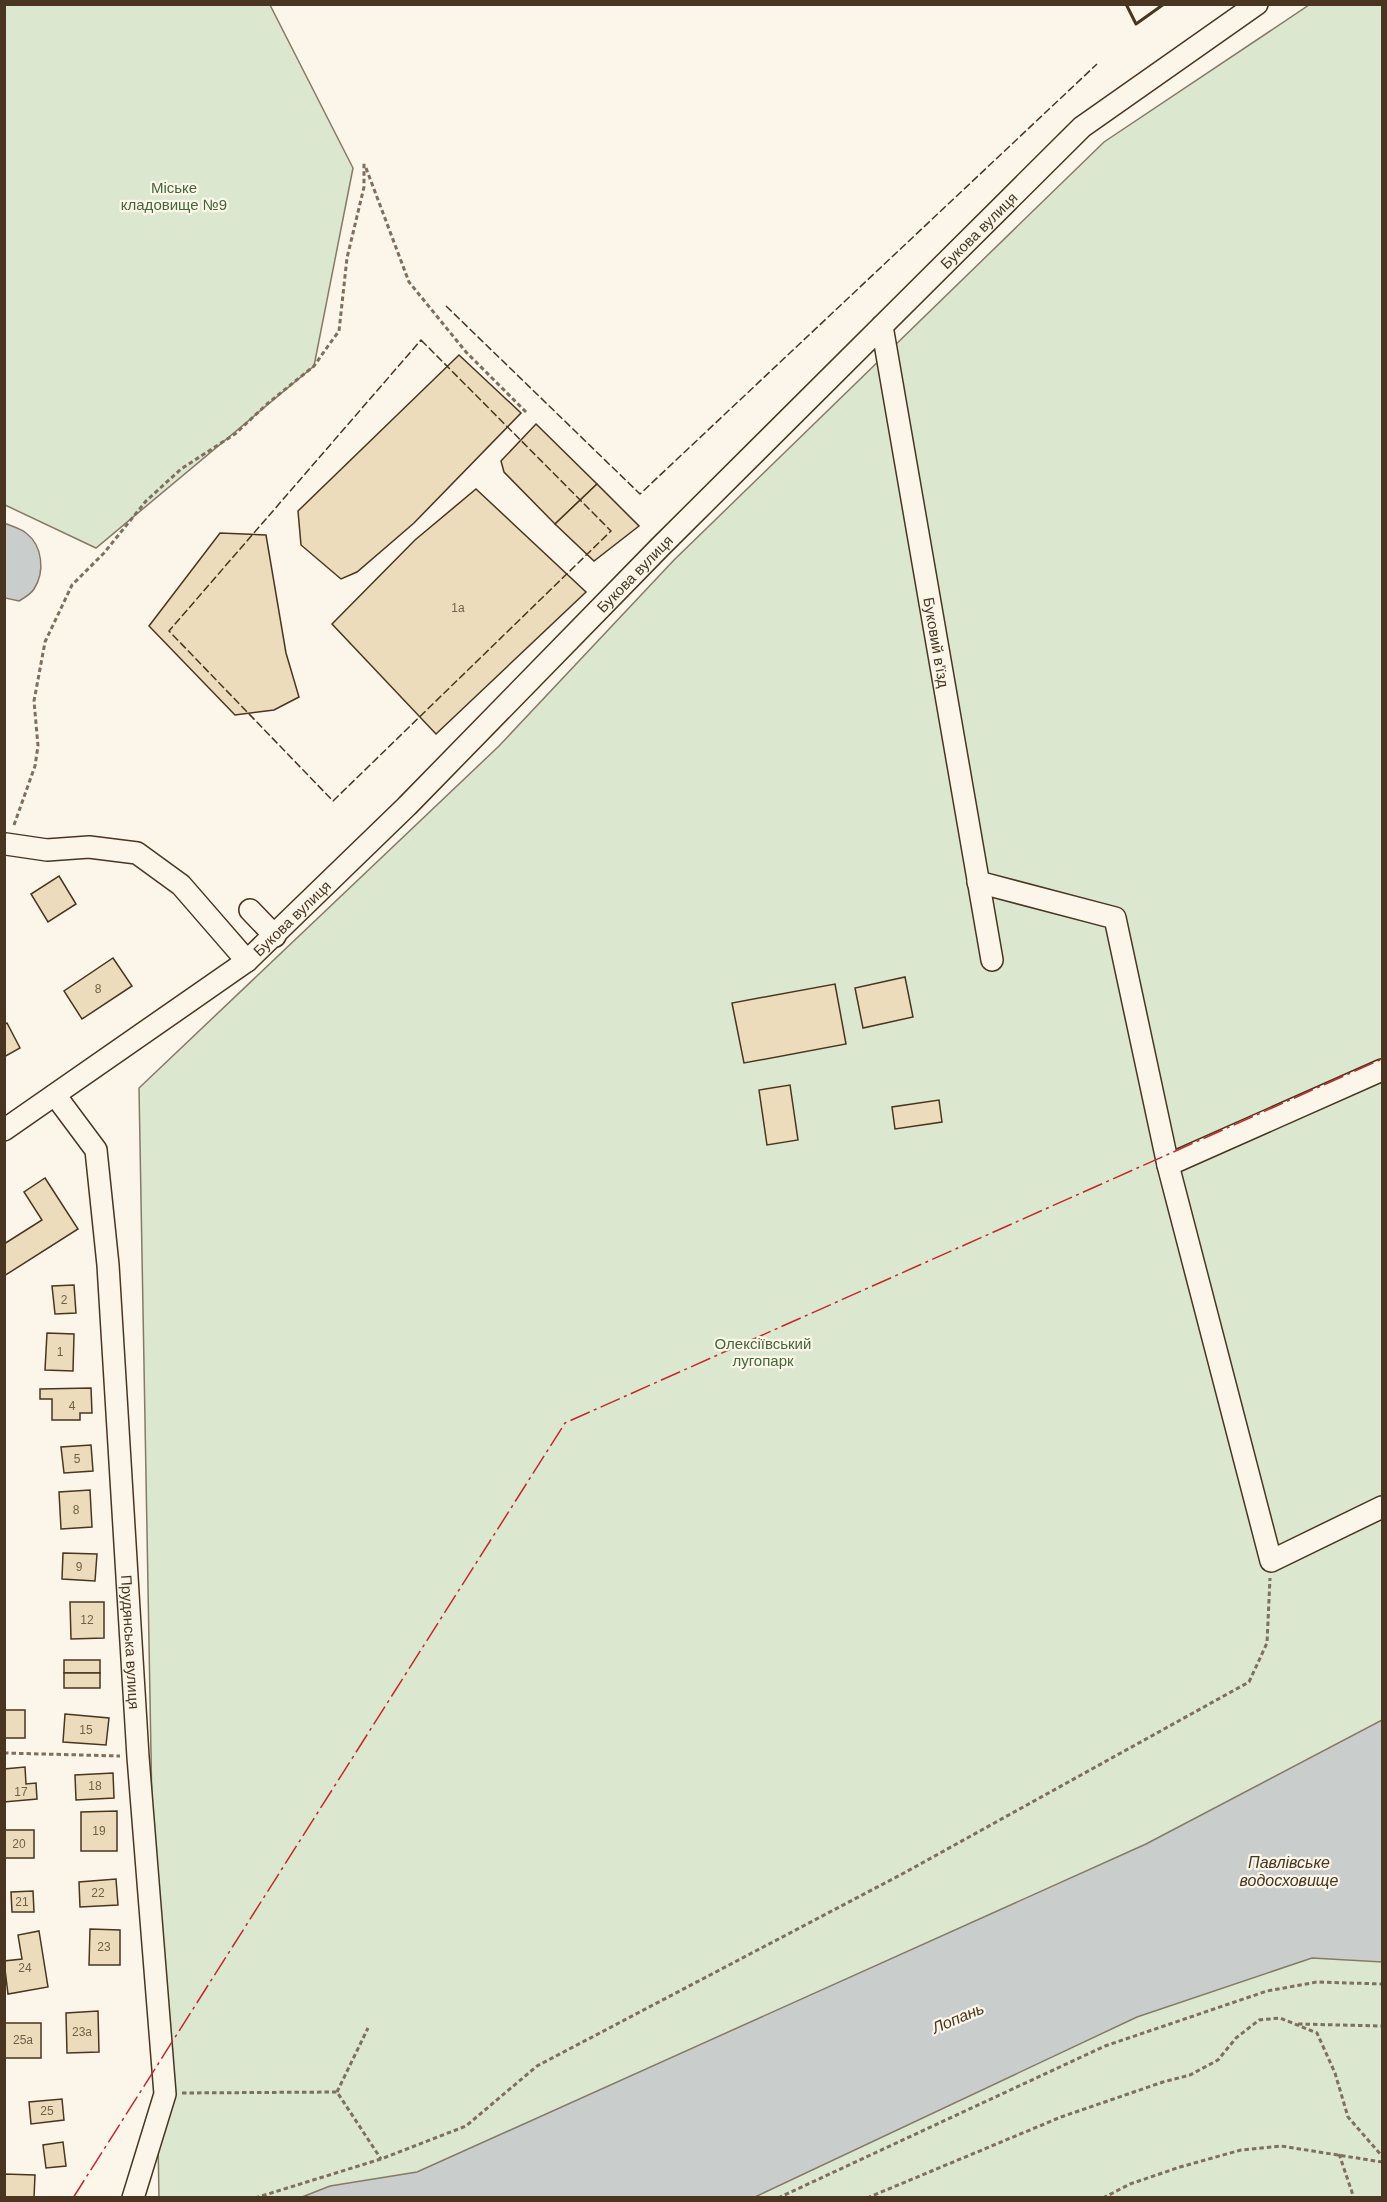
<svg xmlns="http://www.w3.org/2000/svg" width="1387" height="2202" font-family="Helvetica,sans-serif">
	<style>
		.green { fill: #dce7d0; stroke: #887966; stroke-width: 1.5 }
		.water { fill: #c9cecd; stroke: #887966; stroke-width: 1.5 }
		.building { fill: #ecdcbc; stroke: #4a3520; stroke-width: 1.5 }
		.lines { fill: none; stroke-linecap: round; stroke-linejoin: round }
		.minor-casing { stroke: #4a3520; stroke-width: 24 }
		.path { stroke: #7f6f5c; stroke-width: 3; stroke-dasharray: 4.5 3; stroke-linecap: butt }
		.minor { stroke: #fbf6e9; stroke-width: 21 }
		.fence { stroke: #4a3520; stroke-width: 1.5; stroke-dasharray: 8 3; stroke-linecap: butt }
		.wall { stroke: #4a3520; stroke-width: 3 }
		.power { stroke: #c62828; stroke-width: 1.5; stroke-dasharray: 21 4.5 3 4.5; stroke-linecap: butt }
		.labels { text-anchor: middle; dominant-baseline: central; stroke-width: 4.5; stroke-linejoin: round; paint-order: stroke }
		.number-label { font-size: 12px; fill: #725f47 }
		.park-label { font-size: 15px; fill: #436837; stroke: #fbf6e9 }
		.street-label { font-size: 15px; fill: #4a3520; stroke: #fbf6e9 }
		.water-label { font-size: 16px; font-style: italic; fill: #4a3520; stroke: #fbf6e9 }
	</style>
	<rect width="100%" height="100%" fill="#fbf6e9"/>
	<g class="green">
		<polygon points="5,4 270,5 353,168 314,366 96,548 5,505"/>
		<polygon points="1309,5 1382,5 1382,2197 159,2197 139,1088 499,746 674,560 1104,142"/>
	</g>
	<g class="water">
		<path d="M4,523C11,526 20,528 26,533C43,546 45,572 34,589C31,594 24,598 19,601L5,598Z"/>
		<polygon points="1382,1720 1382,1962 1312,1958 1137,2017 755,2197 302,2197 330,2186 417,2172 1146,1844"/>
	</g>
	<g class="building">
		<polygon points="459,355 521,413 414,523 357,572 341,579 301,545 298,511"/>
		<polygon points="536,424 597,484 555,524 504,472 501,461"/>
		<polygon points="597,484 639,526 594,561 555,524"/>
		<polygon points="476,489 586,592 436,734 332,624 415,540"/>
		<polygon points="220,533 266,535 286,653 299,697 274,710 235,715 149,626"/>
		<polygon points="59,876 76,904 48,922 31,894"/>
		<polygon points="113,958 132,986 82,1019 64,991"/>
		<polygon points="905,977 913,1017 863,1028 855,988"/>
		<polygon points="835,984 846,1044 744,1063 732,1003"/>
		<polygon points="7,1023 20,1048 4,1057 4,1025"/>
		<polygon points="790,1085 798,1140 767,1145 759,1090"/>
		<polygon points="939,1100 942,1122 895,1129 892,1107"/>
		<polygon points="45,1178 78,1229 4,1276 4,1244 42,1220 24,1192"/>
		<polygon points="74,1285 76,1313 55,1314 52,1286"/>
		<polygon points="47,1333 74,1334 73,1371 45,1370"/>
		<polygon points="91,1388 92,1413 80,1413 80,1420 52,1420 52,1399 40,1399 40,1389"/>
		<polygon points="91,1445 93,1471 64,1473 61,1447"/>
		<polygon points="90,1490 92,1527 61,1529 59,1492"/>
		<polygon points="63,1553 97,1554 95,1581 62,1579"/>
		<polygon points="70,1602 104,1602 104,1638 71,1639"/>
		<rect x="64" y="1660" width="36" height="13"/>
		<rect x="64" y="1673" width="36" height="15"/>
		<rect x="4" y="1710" width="21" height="28"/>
		<polygon points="65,1714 109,1718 106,1745 63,1742"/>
		<polygon points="25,1767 26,1784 36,1783 37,1799 4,1802 4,1769"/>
		<polygon points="113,1773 114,1798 76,1800 75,1775"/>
		<polygon points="117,1811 117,1851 81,1851 81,1812"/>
		<rect x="4" y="1830" width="30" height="28"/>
		<polygon points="116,1879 118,1905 80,1907 79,1882"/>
		<polygon points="33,1891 34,1912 12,1912 11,1892"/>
		<polygon points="90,1929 120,1930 120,1965 89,1965"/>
		<polygon points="39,1931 48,1987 8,1994 4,1961 22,1959 18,1935"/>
		<polygon points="98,2011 99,2052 67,2053 66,2013"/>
		<rect x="4" y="2023" width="37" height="35"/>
		<polygon points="62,2099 64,2120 31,2124 29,2102"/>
		<polygon points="63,2142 66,2166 46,2168 43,2145"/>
		<polygon points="4,2174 35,2175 34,2198 4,2198"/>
	</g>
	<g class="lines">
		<g class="minor-casing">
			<g id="minor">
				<path id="s1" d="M882,326L992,960"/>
				<polyline points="6,844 47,850 89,847 137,853 181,885 247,961"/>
				<polyline points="978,882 1115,918 1168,1165 1271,1561 1382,1507"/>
				<polyline points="250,910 275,936"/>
				<path id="s2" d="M55,1095L96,1150L108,1265L138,1757L165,2094L133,2198"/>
				<path id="s3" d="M4,1130L247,961L407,806L660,547L1082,127L1257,4"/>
				<polyline points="1168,1165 1382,1070"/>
			</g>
		</g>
		<g class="path">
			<polyline points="366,168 409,282 466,352 528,414"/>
			<polyline points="14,825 35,766 38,746 34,701 45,642 72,585 104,553 146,501 181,469 235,434 267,404 314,366 328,346 339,331 347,258 364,187 364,163"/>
			<polyline points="4,1753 120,1756"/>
			<polyline points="1298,2024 1382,2026"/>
			<polyline points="337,2092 368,2028"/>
			<polyline points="182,2093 337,2092 381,2159"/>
			<polyline points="1339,2154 1354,2198"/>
			<polyline points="255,2198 381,2159 466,2126 537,2066 904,1873 1249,1682 1267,1643 1270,1578"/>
			<polyline points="778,2198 1105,2046 1267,1991 1317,1982 1382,1984"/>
			<polyline points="867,2198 1061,2117 1163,2082 1190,2075 1218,2060 1236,2038 1259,2020 1280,2018 1317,2033 1335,2073 1348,2117 1382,2156"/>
			<polyline points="1103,2198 1130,2184 1180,2167 1241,2150 1281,2146 1382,2162"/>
		</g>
		<use href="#minor" class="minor"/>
		<g class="fence">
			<polyline points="446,306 640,494 1097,64"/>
			<polygon points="421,340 611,531 333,801 169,631"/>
		</g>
		<polyline class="wall" points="1126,4 1136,24 1164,4"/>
		<polyline class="power" points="73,2198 565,1423 1382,1059"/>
	</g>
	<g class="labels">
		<g class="number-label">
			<text x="458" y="608">1а</text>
			<text x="98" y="989">8</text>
			<text x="64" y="1300">2</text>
			<text x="60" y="1352">1</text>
			<text x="72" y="1406">4</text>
			<text x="77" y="1459">5</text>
			<text x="76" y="1510">8</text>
			<text x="79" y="1567">9</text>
			<text x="87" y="1620">12</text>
			<text x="86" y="1730">15</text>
			<text x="95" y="1786">18</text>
			<text x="21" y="1792">17</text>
			<text x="99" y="1831">19</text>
			<text x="19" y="1844">20</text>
			<text x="98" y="1893">22</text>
			<text x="22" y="1902">21</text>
			<text x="104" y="1947">23</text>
			<text x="25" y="1968">24</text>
			<text x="82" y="2032">23а</text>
			<text x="23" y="2040">25а</text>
			<text x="47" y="2111">25</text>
		</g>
		<g class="park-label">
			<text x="174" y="187">Міське<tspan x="174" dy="17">кладовище №9</tspan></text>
			<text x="763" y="1343">Олексіївський<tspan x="763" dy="17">лугопарк</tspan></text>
		</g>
		<g class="street-label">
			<text stroke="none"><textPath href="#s3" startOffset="1330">Букова вулиця</textPath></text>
			<text stroke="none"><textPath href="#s3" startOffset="844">Букова вулиця</textPath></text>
			<text stroke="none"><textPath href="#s1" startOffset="321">Буковий в'їзд</textPath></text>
			<text stroke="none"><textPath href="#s3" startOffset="358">Букова вулиця</textPath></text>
			<text stroke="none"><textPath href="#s2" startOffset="562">Прудянська вулиця</textPath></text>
		</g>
		<g class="water-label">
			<text x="1289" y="1862">Павлівське<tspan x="1289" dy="18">водосховище</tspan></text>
			<text transform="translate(958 2018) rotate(-23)">Лопань</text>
		</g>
	</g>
	<rect width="1387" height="2202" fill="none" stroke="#4a3520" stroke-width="12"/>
</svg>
